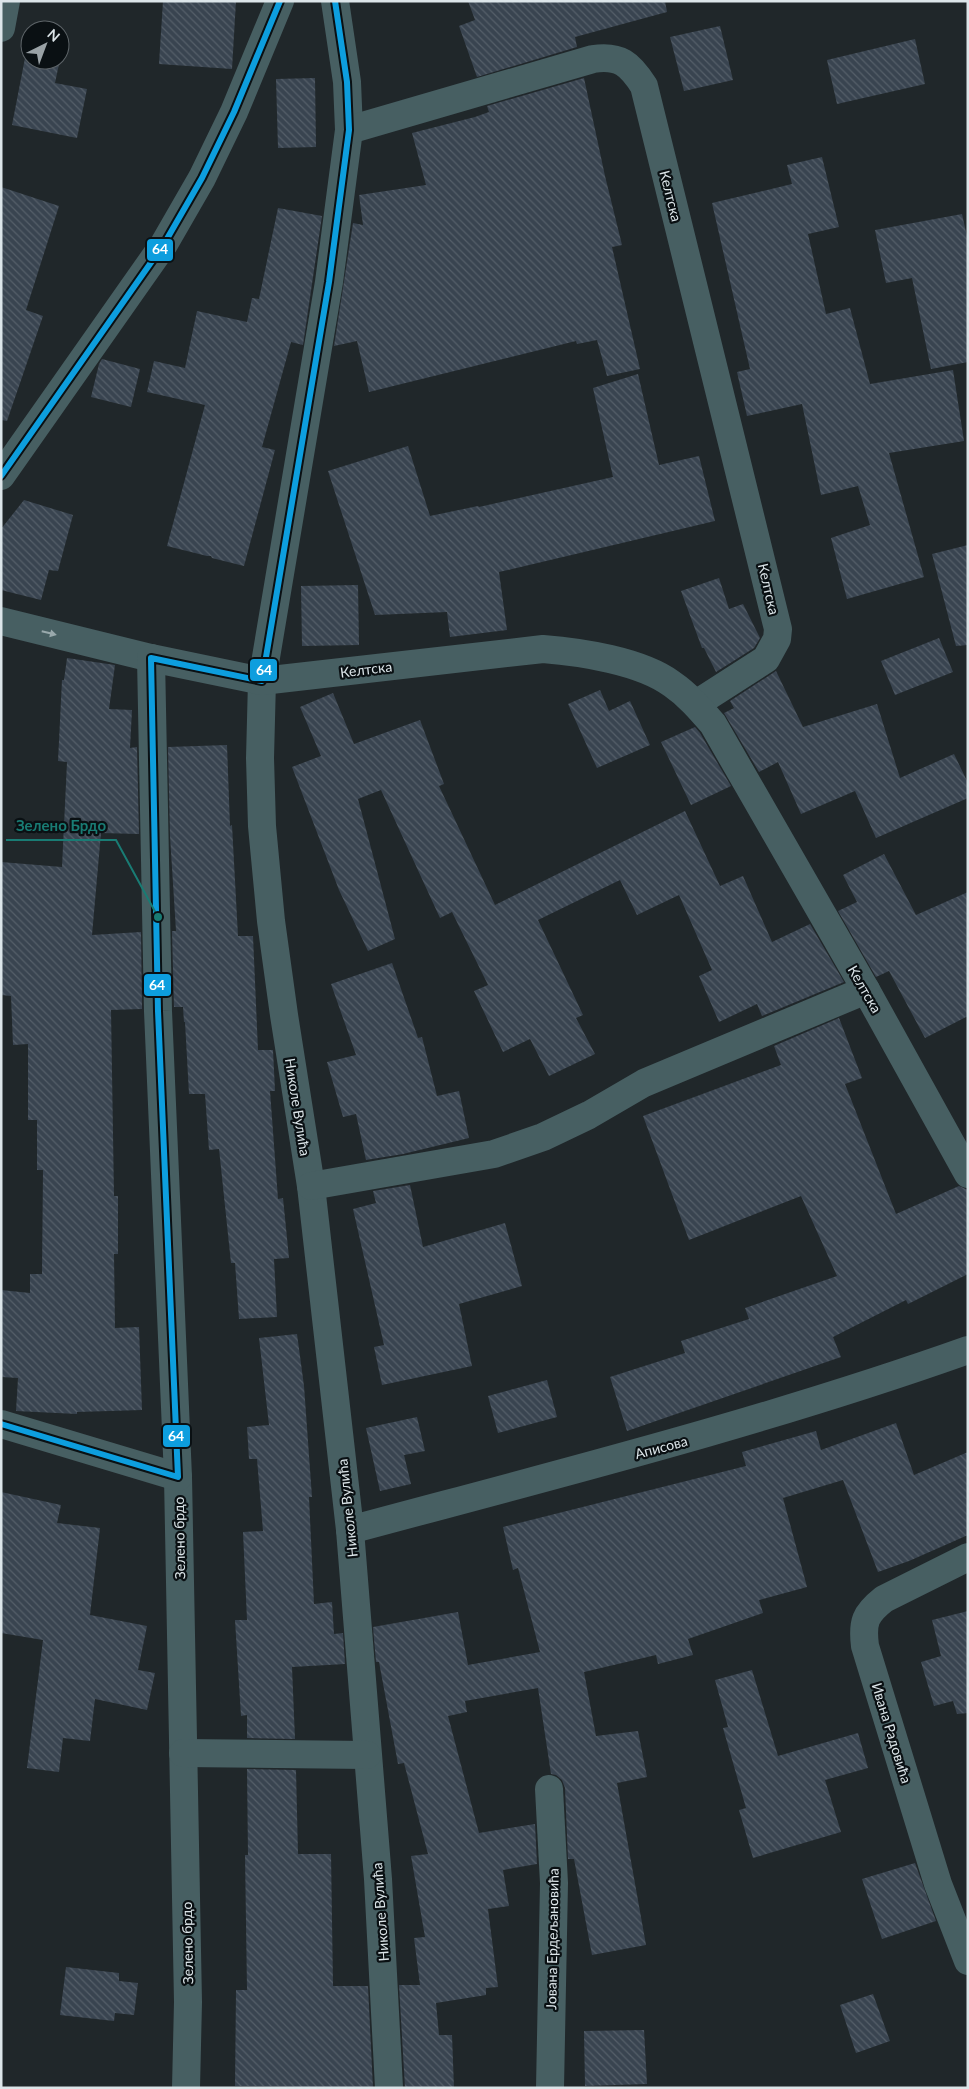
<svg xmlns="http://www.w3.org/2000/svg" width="969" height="2089" font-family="Lato,sans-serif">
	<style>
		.building { fill: url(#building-back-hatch) }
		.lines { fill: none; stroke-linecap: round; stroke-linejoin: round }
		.street { stroke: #475f62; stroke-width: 28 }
		.bus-1-casing { stroke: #0a1013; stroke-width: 10 }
		.bus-1 { stroke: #0d9ede; stroke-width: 6 }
		.oneway { fill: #99a9ac }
		.labels { text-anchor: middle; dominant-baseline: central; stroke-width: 4.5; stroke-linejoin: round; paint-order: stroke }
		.street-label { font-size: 14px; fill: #dce5e9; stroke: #0a1013 }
		.leader { fill: none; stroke: #197c74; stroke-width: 2 }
		.callout-dot { fill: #197c74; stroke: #0a1013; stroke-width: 2 }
		.callout-label { font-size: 15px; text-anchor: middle; font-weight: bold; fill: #197c74; stroke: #0a1013; stroke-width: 4.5; stroke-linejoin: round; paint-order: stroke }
		.line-badge { stroke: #0a1013; stroke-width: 2 }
		.badge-label { font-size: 14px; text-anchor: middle; font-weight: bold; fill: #fff }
	</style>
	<defs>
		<pattern id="building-back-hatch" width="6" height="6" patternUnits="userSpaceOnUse" patternTransform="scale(1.25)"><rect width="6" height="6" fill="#394450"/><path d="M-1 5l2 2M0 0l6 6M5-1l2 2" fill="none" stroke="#555f69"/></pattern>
	</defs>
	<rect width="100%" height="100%" fill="#20272a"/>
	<g class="building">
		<polygon points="163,1 236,1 232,69 159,64"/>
		<polygon points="468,1 665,1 667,12 575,37 577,47 477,77 459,26 475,20"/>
		<polygon points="720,26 733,80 684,91 670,37"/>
		<polygon points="915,39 925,84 837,104 827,60"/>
		<polygon points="25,58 30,60 59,64 55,83 87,89 77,138 12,125"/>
		<polygon points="315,78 316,147 278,148 276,79"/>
		<polygon points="584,78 605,176 622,245 612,247 640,369 607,376 597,340 577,344 576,341 369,392 357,341 334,346 353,223 363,225 359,195 426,185 412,133 475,117 489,112 487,106"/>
		<polygon points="822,157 839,227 808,234 826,314 850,308 870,384 953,370 964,441 889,453 924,577 847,599 831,538 870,525 858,486 821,495 802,404 747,416 737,372 750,369 712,203 792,184 787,165"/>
		<polygon points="1,187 59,206 26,310 43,316 7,421 1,420"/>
		<polygon points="278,208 322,216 303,345 291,342 262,447 275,450 244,566 212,558 211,556 207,556 167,546 205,405 147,392 154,361 185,368 197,311 247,322 252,298 259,299"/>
		<polygon points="962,214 968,241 968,362 931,369 912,278 886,283 875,230"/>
		<polygon points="102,359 140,369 131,407 91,397 99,364"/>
		<polygon points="638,374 659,465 699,456 715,521 499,572 507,630 450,637 447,612 375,615 328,471 408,446 430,516 478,506 479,507 613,477 593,388"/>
		<polygon points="24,500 73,515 58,571 49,570 41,600 1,590 1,529"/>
		<polygon points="968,545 968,645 956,646 932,554"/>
		<polygon points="719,578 729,609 743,604 760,638 754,648 716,672 704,648 702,648 681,591"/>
		<polygon points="358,585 359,645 302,646 301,586"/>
		<polygon points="939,638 953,672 895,695 881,661"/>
		<polygon points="67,658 115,665 109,709 132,710 130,748 137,747 139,834 101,833 92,935 141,932 142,1009 111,1010 114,1196 118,1196 118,1254 114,1254 115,1328 139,1327 142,1410 77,1412 77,1414 16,1411 18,1378 1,1377 1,1290 30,1293 30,1274 42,1274 43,1170 37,1170 37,1120 28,1120 28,1044 13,1045 11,996 1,995 1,862 62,867 67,762 58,761 62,680 64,680"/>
		<polygon points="776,671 803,727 877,704 900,778 954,754 968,783 968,798 876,838 855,791 801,814 778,762 759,772 724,713 734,708 730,701"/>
		<polygon points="600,690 609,711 630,701 650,745 597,768 568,704"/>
		<polygon points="333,693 354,744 420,720 444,784 439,786 495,905 685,811 720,886 743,876 772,942 810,924 844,982 762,1016 757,1004 719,1022 699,976 712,970 679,895 637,915 620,880 538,920 583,1015 576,1018 595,1054 549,1076 530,1039 503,1052 474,991 488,985 452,912 440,918 381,790 358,799 395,939 368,951 339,890 292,767 321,756 300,707"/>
		<polygon points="695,727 700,733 731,786 691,805 661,742"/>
		<polygon points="227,745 230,826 232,825 238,936 253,936 258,1050 273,1050 275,1091 270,1091 278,1199 283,1198 289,1258 274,1259 277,1317 239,1319 235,1263 231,1263 219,1149 209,1150 205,1094 189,1094 185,1022 184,1022 183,1007 174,1007 172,931 176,931 170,836 168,747"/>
		<polygon points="884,854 916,915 968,892 968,1016 925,1038 889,971 876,977 838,911 857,902 843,875"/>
		<polygon points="392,963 418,1038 422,1037 437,1096 459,1091 469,1138 403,1154 366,1160 356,1114 343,1117 327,1062 356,1055 331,984"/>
		<polygon points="839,1018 862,1078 845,1084 896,1214 959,1186 968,1190 968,1274 908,1304 906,1300 833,1337 841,1357 627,1431 610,1377 685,1353 681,1341 749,1319 745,1308 837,1276 801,1196 689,1240 643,1116 781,1065 774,1046"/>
		<polygon points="410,1185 423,1247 505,1223 522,1286 459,1304 472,1366 382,1385 374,1347 384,1345 353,1209 376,1203 373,1191"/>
		<polygon points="297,1334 304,1386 312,1497 309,1497 314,1604 332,1602 334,1634 343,1633 345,1664 292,1667 295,1739 247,1738 247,1715 241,1716 235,1620 247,1620 243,1532 263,1531 257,1459 249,1459 247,1427 269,1425 259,1338"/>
		<polygon points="547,1380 557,1417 498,1433 488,1396"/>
		<polygon points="417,1417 425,1451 404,1455 411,1484 380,1491 366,1428"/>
		<polygon points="896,1423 914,1475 968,1452 968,1535 909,1561 878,1572 843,1480 783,1498 807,1587 759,1600 763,1613 688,1639 693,1655 658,1664 656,1655 584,1672 596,1736 638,1731 647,1777 617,1783 646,1945 592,1955 574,1859 568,1859 565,1788 562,1780 556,1775 551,1774 538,1688 465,1701 467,1712 448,1716 479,1833 535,1824 537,1864 503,1870 509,1906 488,1909 498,1987 486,1988 486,1995 436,2003 439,2035 452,2035 454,2088 405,2088 399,1985 420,1985 414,1938 425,1937 411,1856 428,1854 404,1763 398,1764 379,1662 376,1662 373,1627 458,1612 468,1665 540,1652 518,1568 513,1570 503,1527 746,1466 742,1452 816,1431 821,1450"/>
		<polygon points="1,1492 61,1505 57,1523 100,1528 90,1615 147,1626 138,1670 155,1673 147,1710 95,1699 90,1741 63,1738 59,1772 27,1768 43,1640 1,1633"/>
		<polygon points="968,1611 968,1713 957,1714 953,1701 934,1706 921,1662 941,1656 932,1620"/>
		<polygon points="752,1670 778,1756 858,1733 868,1768 825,1780 841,1832 753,1858 739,1810 746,1808 723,1728 728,1727 715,1680"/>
		<polygon points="247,1769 296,1770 298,1854 331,1854 333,1986 368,1986 373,2088 235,2086 236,1990 247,1990 245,1855 248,1855"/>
		<polygon points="915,1863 936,1921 882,1939 862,1879"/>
		<polygon points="66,1967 119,1973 119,1981 138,1983 134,2015 115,2013 114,2021 60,2015"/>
		<polygon points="873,1994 890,2041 856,2053 840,2005"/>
		<polygon points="644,2030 647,2084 585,2086 584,2031"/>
	</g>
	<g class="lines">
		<g class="street">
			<polyline points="335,1 347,82 349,130 329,282 262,681 260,758 262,826 271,921 284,1015 311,1186 350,1530 378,1879 389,2088"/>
			<polyline points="1,28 6,1"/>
			<path d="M349,130L593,59C620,55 630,64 644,86L778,629L777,639L766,659L696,704"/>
			<polyline points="1,476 164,244 202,178 234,112 280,1"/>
			<path d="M1,621L151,658L262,681L543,649C581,652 641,661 672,684C688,695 700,709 713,724L866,990L968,1174"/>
			<polyline points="151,658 158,1011 178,1477 188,2002 186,2088"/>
			<polyline points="311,1186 494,1154 543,1137 589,1115 644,1083 866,990"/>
			<polyline points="1,1424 178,1477"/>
			<path d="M350,1530C558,1474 765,1422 968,1350"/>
			<path d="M968,1557L884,1599C865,1614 862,1622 865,1646L938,1884L968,1961"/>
			<polyline points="183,1753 367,1755"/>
			<polyline points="549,1789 554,1883 550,2088"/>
		</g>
		<g class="bus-1-casing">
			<g id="bus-1">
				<polyline points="1,476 164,244 202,178 234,112 280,1"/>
				<polyline points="1,1424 178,1477 158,1011 151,658 262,681 329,282 349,130 347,82 335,1"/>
			</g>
		</g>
		<use href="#bus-1" class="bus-1"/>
	</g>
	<defs><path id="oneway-solid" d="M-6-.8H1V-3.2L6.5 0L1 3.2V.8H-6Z" transform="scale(1.25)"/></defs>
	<use class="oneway" href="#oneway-solid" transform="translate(49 633) rotate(14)"/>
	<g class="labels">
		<g class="street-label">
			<text transform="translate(671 196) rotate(76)">Келтска</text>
			<text transform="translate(769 589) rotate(77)">Келтска</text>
			<text transform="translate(366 669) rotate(-7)">Келтска</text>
			<text transform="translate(865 989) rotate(60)">Келтска</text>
			<text transform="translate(298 1107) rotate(81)">Николе Вулића</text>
			<text transform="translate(661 1447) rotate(-15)">Аписова</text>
			<text transform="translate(347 1508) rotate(-96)">Николе Вулића</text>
			<text transform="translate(179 1538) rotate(-91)">Зелено брдо</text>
			<text transform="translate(892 1733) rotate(73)">Ивана Радовића</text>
			<text transform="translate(380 1912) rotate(-94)">Николе Вулића</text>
			<text transform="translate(552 1939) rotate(-89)">Јована Ердељановића</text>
			<text transform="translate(187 1943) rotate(-91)">Зелено брдо</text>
		</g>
	</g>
	<path class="leader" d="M158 917L116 840H6"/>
	<circle class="callout-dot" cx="158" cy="917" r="5"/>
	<g class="callout-label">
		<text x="61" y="831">Зелено Брдо</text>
	</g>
	<g class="line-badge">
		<rect x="146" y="238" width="28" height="24" rx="5" fill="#0d9ede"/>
		<rect x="249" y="658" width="29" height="24" rx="5" fill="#0d9ede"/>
		<rect x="143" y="973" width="29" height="24" rx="5" fill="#0d9ede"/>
		<rect x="162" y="1424" width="29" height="24" rx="5" fill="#0d9ede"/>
	</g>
	<g class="badge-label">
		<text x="160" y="254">64</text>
		<text x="264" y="675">64</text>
		<text x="157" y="990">64</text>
		<text x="176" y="1441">64</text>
	</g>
	<rect width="969" height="2089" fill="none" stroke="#dce5e9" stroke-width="5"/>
	<g transform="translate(45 45) rotate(42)"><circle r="24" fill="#0a1013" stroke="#5e6569"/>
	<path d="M0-4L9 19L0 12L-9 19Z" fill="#9aa2a6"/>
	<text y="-8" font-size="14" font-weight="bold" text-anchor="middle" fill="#dce5e9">N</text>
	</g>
</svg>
